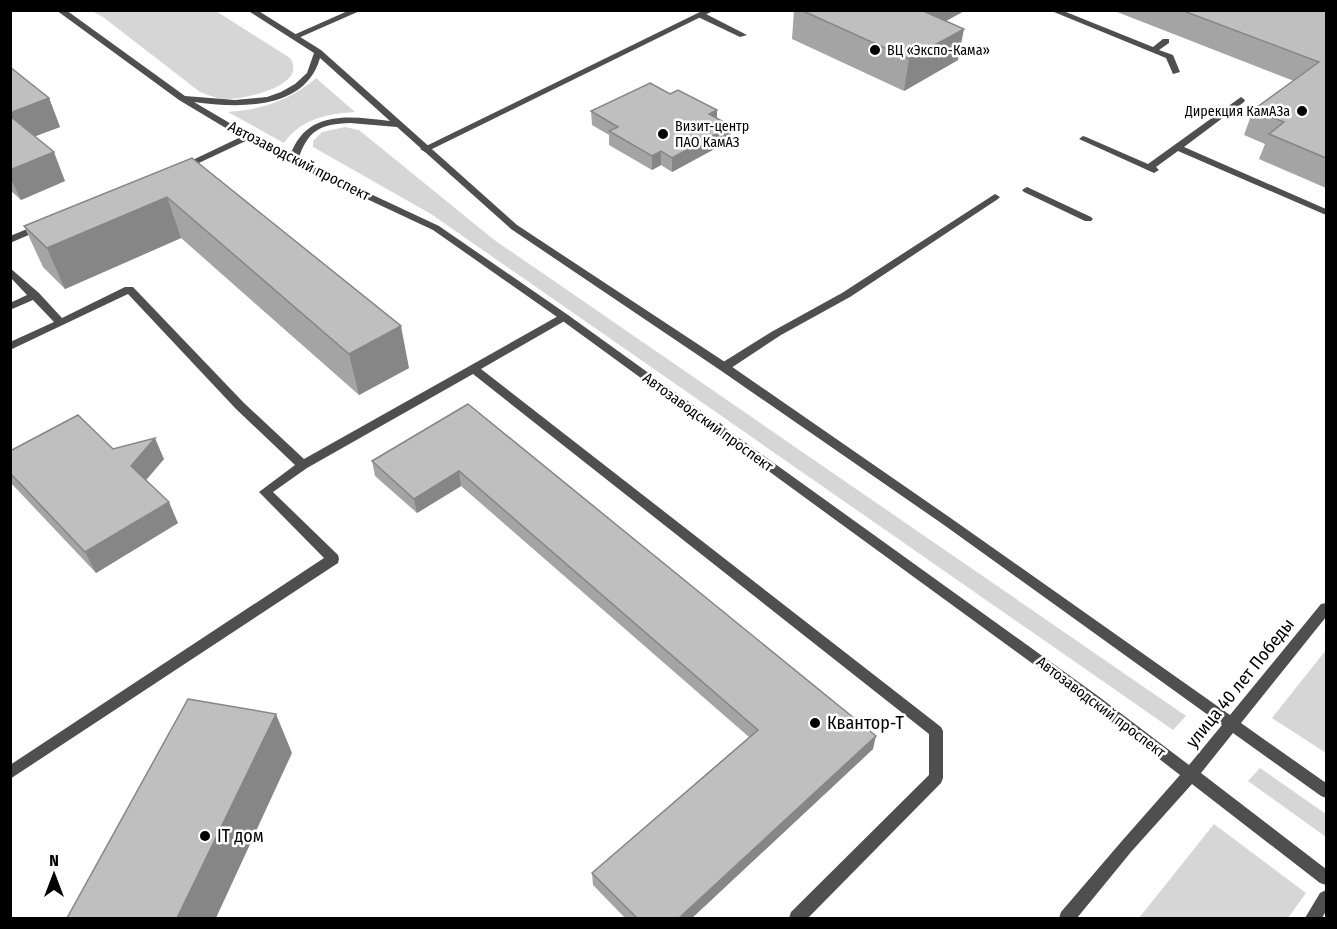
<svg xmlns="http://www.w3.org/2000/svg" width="1337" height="929" font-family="'Fira Sans Condensed',sans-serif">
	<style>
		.green { fill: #d6d6d6 }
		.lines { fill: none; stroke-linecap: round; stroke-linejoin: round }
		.service { fill: #4f4f4f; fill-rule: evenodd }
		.minor { fill: #4f4f4f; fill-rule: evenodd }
		.tertiary { fill: #4f4f4f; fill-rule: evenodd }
		.wall { fill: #a4a4a4 }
		.shaded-wall { fill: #868686 }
		.building { fill: #bfbfbf; stroke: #868686; stroke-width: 1.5 }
		.poi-dot { fill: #000; stroke: #fff; stroke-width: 2 }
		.labels { text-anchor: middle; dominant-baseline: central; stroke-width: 5; stroke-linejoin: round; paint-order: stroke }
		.far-poi-label { font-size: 14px; fill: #000; stroke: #fff; text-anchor: start }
		.street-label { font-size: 15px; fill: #000; stroke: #fff }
		.near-street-label { font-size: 18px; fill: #000; stroke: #fff }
		.near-poi-label { font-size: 18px; fill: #000; stroke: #fff; text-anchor: start }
	</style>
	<rect width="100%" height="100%" fill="#fff"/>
	<g class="green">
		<path d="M92,11H216L290,58C309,87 241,100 224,99C215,98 208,95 200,92L103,17Z"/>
		<path d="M316,78L355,112C326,114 301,119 284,143L228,112C261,110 291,100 316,78Z"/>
		<polygon points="345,127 359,130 493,239 1186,716 1173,730 431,214 313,147 313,141 322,132"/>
		<polygon points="1326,650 1326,753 1272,718"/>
		<polygon points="1260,768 1326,814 1326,837 1248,781"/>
		<polygon points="1214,824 1306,893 1288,918 1139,918"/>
	</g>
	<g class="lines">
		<g class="service">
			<polygon points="350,10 362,10 296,39 289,37"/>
			<polygon points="1049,10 1061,10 1153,47 1163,39 1169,39 1169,43 1159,50 1173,55 1180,72 1173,74 1166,58"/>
			<polygon points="698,13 704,13 747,35 740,37 698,17"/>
			<polygon points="1241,97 1245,100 1244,102 1184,147 1326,209 1326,215 1178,151 1156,167 1159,170 1154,173 1079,139 1083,136 1086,137 1148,164"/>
			<polygon points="247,134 250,135 250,139 186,169 180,169 178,167"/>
			<polygon points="1027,187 1091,217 1093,219 1091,221 1085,221 1024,192 1022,190"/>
			<polygon points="995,194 1000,197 998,199 850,297 781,335 728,370 720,370 718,367 720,364 773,331 842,293"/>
			<polygon points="42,223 47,226 45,228 10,243 10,236"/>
			<polygon points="10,268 39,293 62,318 125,287 133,287 244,403 304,459 560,315 568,315 569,317 568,319 481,369 941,727 943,731 943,778 941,783 808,918 789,918 791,912 929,775 929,734 473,374 307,468 273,492 338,555 339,559 338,563 10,779 10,765 324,558 259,492 295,465 236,409 128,294 10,350 10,342 54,322 33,300 10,310 10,303 27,295 10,277"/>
		</g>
		<polygon class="minor" points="704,10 715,10 428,151 425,152 420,149"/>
		<g class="tertiary">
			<path d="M56,10H66L185,96L235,100L267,97L281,92L295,84L307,73L314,53L247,10H257L321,50L517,225L728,364L952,519L1230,715L1321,604L1326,603V617L1241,723L1326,783V798L1321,796L1233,733L1201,773L1326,869V885L1320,883L1192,784L1131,852L1077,918H1059L1061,912L1121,842L1180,775L1088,704L560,319L433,230L290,163L244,139L179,100ZM320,58L390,121C350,116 306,109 290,156L250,135L194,102C238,108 305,111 320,58ZM350,123L397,127L511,229L720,370L944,525L1222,725L1189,765L1098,696L568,315L439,226L298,160C308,130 320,124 350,123Z"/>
			<polygon points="1326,890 1326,911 1322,918 1305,918 1320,893"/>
		</g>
	</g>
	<g class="wall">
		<polygon points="794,10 966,10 946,21 958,60 904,91 792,39"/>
		<polygon points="1112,10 1326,10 1326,188 1259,159 1265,144 1244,135 1253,110 1294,81"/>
		<polygon points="10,67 49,98 60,127 35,136 65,181 21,200 10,190"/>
		<polygon points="591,111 717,119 731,126 731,140 672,172 661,165 652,170 609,145 609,135 592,125"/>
		<polygon points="192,158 409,368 359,395 181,238 65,289 43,267 24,226"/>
		<polygon points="468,404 873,749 692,918 625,918 593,885 592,873 749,737 461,486 417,513 375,476 372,461"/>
		<polygon points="10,451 164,459 146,480 178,523 96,573 10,482"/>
	</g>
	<g class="shaded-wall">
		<polygon points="916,10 966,10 911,40"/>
		<polygon points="964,29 958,60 904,91 909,59"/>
		<polygon points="49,98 60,127 20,142 10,120 10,113"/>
		<polygon points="717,110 717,124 709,114"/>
		<polygon points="731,126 731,140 672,172 672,158"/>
		<polygon points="661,151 661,165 652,170 652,156"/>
		<polygon points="54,152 65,181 21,200 10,177 10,170"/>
		<polygon points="167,197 181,238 65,289 47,248"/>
		<polygon points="401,326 409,368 359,395 349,354"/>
		<polygon points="155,438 164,459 140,487 131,466"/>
		<polygon points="459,471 461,486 417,513 414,499"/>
		<polygon points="169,502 178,523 96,573 85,552"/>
		<polygon points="276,714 292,753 216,918 177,918"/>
		<polygon points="876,736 873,749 692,918 679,918"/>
	</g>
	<g class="building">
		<polygon points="801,10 921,10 964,29 909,59"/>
		<polygon points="1181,10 1326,10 1326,158 1269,134 1284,122 1253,110 1319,62"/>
		<polygon points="10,67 49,98 10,113"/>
		<polygon points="650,83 670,94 678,90 717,110 709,114 731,126 672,158 661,151 652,156 609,131 618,127 591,111"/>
		<polygon points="10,116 54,152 10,170"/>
		<polygon points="192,158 401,326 349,354 167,197 47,248 24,226"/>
		<polygon points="468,404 876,736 679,918 637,918 592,873 758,730 459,471 414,499 372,461"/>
		<polygon points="78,415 113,449 155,438 131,466 169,502 85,552 10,473 10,451"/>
		<polygon points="188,699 276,714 177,918 67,918"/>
	</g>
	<g class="poi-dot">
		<circle cx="875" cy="50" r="6"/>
		<circle cx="1302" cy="111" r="6"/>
		<circle cx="663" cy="134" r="6"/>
		<circle cx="815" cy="723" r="6"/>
		<circle cx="205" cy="836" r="6"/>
	</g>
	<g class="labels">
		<g class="far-poi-label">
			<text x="887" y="50">ВЦ «Экспо-Кама»</text>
			<text x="1290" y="111" text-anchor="end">Дирекция КамАЗа</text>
			<text x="675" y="126">Визит-центр<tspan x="675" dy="16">ПАО КамАЗ</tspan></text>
		</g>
		<g class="street-label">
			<text transform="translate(299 161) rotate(27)">Автозаводский проспект</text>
			<text transform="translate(708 422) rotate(36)">Автозаводский проспект</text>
			<text transform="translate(1101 707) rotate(37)">Автозаводский проспект</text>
		</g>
		<g class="near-street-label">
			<text transform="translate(1240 683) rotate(-51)">улица 40 лет Победы</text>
		</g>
		<g class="near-poi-label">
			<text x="827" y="723">Квантор-Т</text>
			<text x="217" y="836">IT дом</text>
		</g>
	</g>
	<rect width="1337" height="929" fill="none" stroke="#000000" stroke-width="24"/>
	<g transform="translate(54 875)" stroke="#ffffff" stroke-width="4.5" paint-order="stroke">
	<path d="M0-4.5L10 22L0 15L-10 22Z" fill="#000000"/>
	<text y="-9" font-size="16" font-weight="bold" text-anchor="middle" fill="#000000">N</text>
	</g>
</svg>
